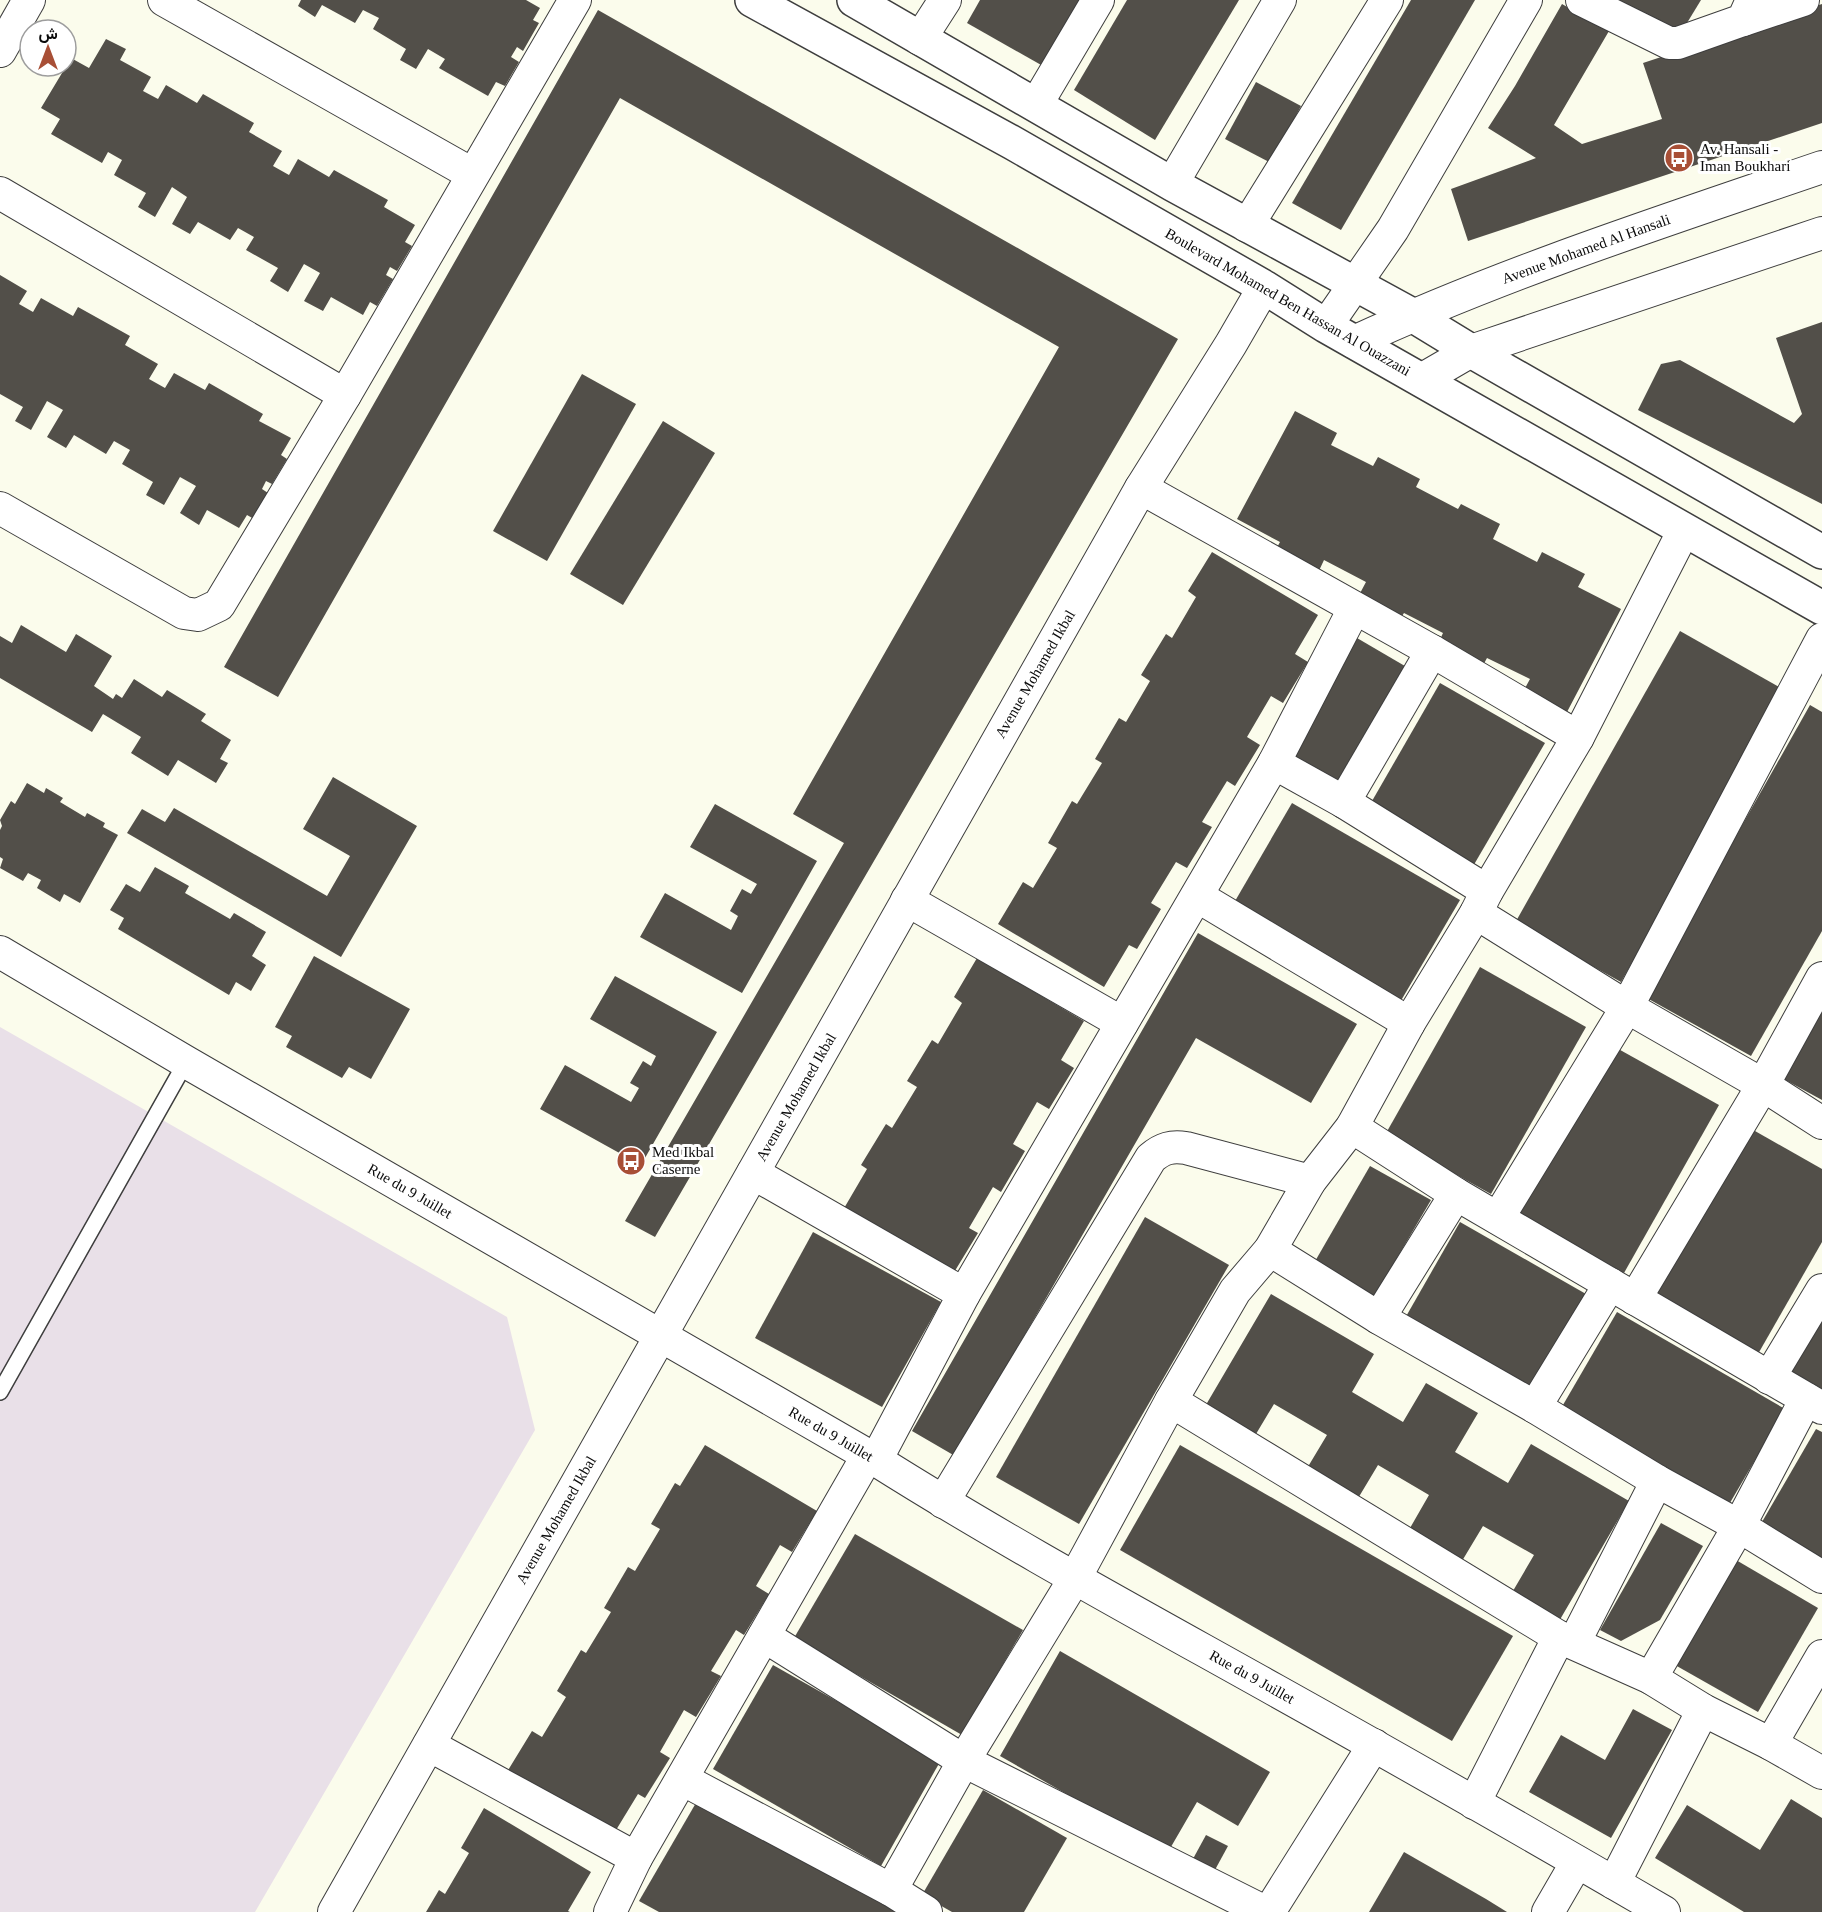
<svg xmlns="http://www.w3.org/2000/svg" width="1822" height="1912" font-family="'Times New Roman',Vazirmatn,serif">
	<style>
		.industrial { fill: #e9e0e8 }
		.building { fill: #524f49 }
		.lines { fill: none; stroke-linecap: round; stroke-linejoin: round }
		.service-casing { stroke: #3e3e3e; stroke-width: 18 }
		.minor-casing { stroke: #3e3e3e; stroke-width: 34 }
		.tertiary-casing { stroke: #3e3e3e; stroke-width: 36 }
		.service { stroke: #fff; stroke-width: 15 }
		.minor { stroke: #fff; stroke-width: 32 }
		.tertiary { stroke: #fff; stroke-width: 33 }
		.labels { text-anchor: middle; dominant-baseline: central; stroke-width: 6; stroke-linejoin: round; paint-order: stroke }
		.poi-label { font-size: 15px; fill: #0b0b0b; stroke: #fff; text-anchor: start }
		.street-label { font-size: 15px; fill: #0b0b0b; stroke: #fff }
	</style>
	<rect width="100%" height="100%" fill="#fbfcec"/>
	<polygon class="industrial" points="0,1027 507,1317 535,1430 255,1912 0,1912"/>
	<g class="building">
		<polygon points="301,0 526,0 540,8 533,20 539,23 523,51 517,47 511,57 519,62 505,86 496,82 488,96 439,68 445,59 428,49 416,69 400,60 406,49 373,29 379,18 363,10 355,23 322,5 315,17 298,6"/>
		<polygon points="980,0 1091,0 1050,70 967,23"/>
		<polygon points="1127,0 1239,0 1155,140 1074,90"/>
		<polygon points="1411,0 1475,0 1341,230 1292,203"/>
		<polygon points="1607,0 1701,0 1676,41"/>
		<polygon points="1562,4 1609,31 1554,125 1582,144 1662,119 1643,63 1822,4 1822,123 1468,241 1451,189 1536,158 1488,128 1515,86"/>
		<polygon points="598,10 1178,339 655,1237 625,1221 844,843 793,814 1059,347 620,98 278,697 224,667"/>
		<polygon points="106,39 126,49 120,60 151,77 143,91 158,99 166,85 197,103 203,94 254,123 249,132 282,151 273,166 289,175 298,159 329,177 334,170 388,200 384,207 415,225 405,242 412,246 397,271 390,267 386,275 393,279 377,306 370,302 363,315 331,297 323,311 304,301 320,273 304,264 288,292 270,281 278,268 246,250 254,237 238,228 230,240 198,222 190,234 172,224 187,197 172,187 155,217 138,207 146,193 114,175 122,160 108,152 102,163 51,134 60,119 41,108 71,58 89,68"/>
		<polygon points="1256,82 1301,106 1271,163 1225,139"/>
		<polygon points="0,275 27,291 19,304 33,312 41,298 73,316 78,307 130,336 125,345 158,364 149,379 165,388 174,373 205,390 209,383 263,414 259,421 291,438 281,455 287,459 272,484 266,481 262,489 268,493 254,519 247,515 239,528 207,510 199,525 180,513 196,486 180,477 164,505 146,495 153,482 122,464 130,450 114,441 106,454 74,435 66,448 47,437 63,410 47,401 31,430 15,421 23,407 0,394"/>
		<polygon points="1822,322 1822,504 1638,410 1661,364 1680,360 1794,423 1802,414 1776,338"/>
		<polygon points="582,374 636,404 547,561 493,531"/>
		<polygon points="1295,411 1337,433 1331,445 1373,466 1378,457 1420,479 1416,487 1458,509 1461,504 1500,524 1493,539 1537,562 1542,552 1585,574 1578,587 1621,609 1567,712 1524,690 1530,679 1487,658 1481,669 1437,646 1443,633 1404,613 1400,619 1358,597 1366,582 1324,560 1317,575 1274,553 1280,542 1237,519"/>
		<polygon points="663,421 715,453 623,605 570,574"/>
		<polygon points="1212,552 1318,615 1295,654 1308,662 1283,703 1271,696 1247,737 1260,745 1235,786 1227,781 1202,822 1212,827 1187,868 1176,862 1151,903 1161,909 1137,949 1129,945 1104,987 998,924 1023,882 1033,888 1057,848 1048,843 1072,801 1077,804 1102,763 1095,759 1119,718 1126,722 1150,681 1141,675 1166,634 1172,638 1196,597 1188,591"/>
		<polygon points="21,625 66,652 76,634 112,656 94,686 113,699 116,694 122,698 134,679 162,697 167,690 206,714 201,721 231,740 220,759 228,763 216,783 178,760 168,776 131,753 141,737 103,714 92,732 0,678 0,636 12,643"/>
		<polygon points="1680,631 1786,691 1621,982 1515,923"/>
		<polygon points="1357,638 1410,669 1338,794 1284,763"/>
		<polygon points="1440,683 1545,743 1472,868 1368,808"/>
		<polygon points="1810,705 1822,712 1822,931 1751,1056 1645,997"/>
		<polygon points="333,777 417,826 341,957 127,833 142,809 165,822 174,808 327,896 350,856 303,829"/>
		<polygon points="27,783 44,793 46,788 63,798 60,802 85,817 87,813 105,823 103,827 118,835 80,903 64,894 60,902 37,888 41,880 28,873 23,881 0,868 3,859 0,857 0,830 2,826 0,820 11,801 15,804"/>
		<polygon points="1292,803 1460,900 1399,1004 1231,908"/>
		<polygon points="715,804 817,861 742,993 640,937 665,893 731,930 738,916 730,911 742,889 751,894 757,884 690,847"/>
		<polygon points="155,867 189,886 185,893 230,919 234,913 266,932 252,956 266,965 251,991 236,982 229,995 118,929 124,918 110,910 126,884 140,892"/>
		<polygon points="1198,933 1357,1024 1311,1103 1196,1038 955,1456 912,1431"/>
		<polygon points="314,956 410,1009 371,1079 349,1067 342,1078 286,1047 292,1036 275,1027"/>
		<polygon points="977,958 1084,1021 1061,1060 1074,1068 1049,1109 1037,1102 1013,1144 1025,1151 1001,1192 993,1187 969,1228 978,1233 953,1274 843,1210 867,1169 861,1165 886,1124 892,1128 917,1087 907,1081 932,1040 938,1044 962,1003 954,997"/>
		<polygon points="1480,967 1586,1027 1491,1194 1385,1135"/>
		<polygon points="615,976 717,1032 641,1165 540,1109 565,1065 631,1102 639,1088 630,1083 643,1061 651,1066 656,1056 590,1019"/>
		<polygon points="1822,1003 1822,1100 1780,1077"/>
		<polygon points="1613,1046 1719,1105 1624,1273 1518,1214"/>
		<polygon points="1748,1127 1822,1169 1822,1242 1758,1354 1653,1295"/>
		<polygon points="1370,1166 1431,1200 1370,1304 1310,1270"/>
		<polygon points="1145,1217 1229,1265 1079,1524 996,1477"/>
		<polygon points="1460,1222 1586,1294 1526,1399 1400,1327"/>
		<polygon points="813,1232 941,1302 882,1407 755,1338"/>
		<polygon points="1271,1294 1374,1354 1352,1392 1403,1422 1426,1383 1478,1413 1455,1452 1508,1483 1531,1444 1629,1501 1558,1623 1510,1596 1534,1555 1483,1526 1459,1566 1406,1535 1429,1495 1378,1465 1354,1505 1303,1475 1327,1435 1274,1404 1250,1444 1200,1415"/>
		<polygon points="1617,1312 1785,1409 1724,1513 1556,1417"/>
		<polygon points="1822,1320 1822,1389 1789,1370"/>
		<polygon points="1816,1429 1822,1432 1822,1572 1755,1534"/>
		<polygon points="705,1445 817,1511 792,1552 780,1545 756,1586 769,1594 744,1635 736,1630 711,1671 721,1676 696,1717 684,1710 660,1752 670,1758 645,1798 638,1794 613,1835 507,1772 532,1731 542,1737 566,1697 557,1691 581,1650 586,1653 611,1612 604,1608 628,1567 635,1571 660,1529 651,1524 675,1483 680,1486"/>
		<polygon points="1180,1445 1513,1636 1452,1741 1120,1550"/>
		<polygon points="1661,1523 1703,1546 1660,1620 1621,1641 1600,1630"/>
		<polygon points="855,1534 1023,1630 962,1735 794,1638"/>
		<polygon points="1736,1560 1818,1608 1758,1712 1675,1665"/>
		<polygon points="1060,1651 1270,1772 1238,1826 1197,1802 1168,1852 1000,1756"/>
		<polygon points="773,1665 941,1760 881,1866 713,1769"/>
		<polygon points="1633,1709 1672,1730 1611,1838 1529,1792 1561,1735 1605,1760"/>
		<polygon points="983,1790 1067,1838 1024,1912 952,1912 922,1895"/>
		<polygon points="700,1796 902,1912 659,1912 639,1901"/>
		<polygon points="1791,1799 1822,1818 1822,1912 1744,1912 1655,1858 1687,1805 1760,1850"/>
		<polygon points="484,1808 591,1872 568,1911 570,1912 426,1912 439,1890 445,1894 469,1853 461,1848"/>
		<polygon points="1206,1835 1228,1846 1210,1879 1188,1868"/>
		<polygon points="1404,1852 1486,1899 1507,1912 1369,1912"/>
	</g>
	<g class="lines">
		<g class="service-casing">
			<polyline id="service" points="0,1392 186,1062"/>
		</g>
		<g class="minor-casing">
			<g id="minor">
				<polyline points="164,0 472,174"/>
				<polyline points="1582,0 1669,43 1678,43 1743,20 1752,0"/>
				<polyline points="1743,20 1803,0"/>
				<polyline points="920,39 945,0"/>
				<polyline points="0,51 29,0"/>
				<polyline points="1036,105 1098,0"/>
				<polyline points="1172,184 1280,0"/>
				<polyline points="0,193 345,395"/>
				<polyline points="1247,226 1387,0"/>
				<polyline points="1326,326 1393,229 1526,0"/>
				<path d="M1354,342C1506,272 1664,221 1822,167"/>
				<polyline points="1421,380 1471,351 1822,233"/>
				<polyline points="1141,488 1432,651 1578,737"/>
				<polyline points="0,508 184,613 198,615 219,605 345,395 575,0"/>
				<polyline points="1274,763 1344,802 1487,891"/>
				<polyline points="1344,802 1432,651"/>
				<polyline points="1197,896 1409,1023"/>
				<polyline points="907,900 1122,1023"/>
				<polyline points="1476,913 1627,1007 1763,1085 1822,1123"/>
				<path d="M0,952L186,1062L876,1460C1006,1542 1141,1615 1275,1690C1406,1763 1535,1837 1664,1912"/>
				<polyline points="1352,1127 1456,1194 1822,1408"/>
				<polyline points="753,1173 964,1294 876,1460"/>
				<polyline points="1498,1218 1627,1007 1822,639"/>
				<polyline points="1270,1250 1379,1318 1535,1407 1657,1481 1739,1526 1822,1577"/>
				<polyline points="964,1294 1274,763 1354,609"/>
				<polyline points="1635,1299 1763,1085 1822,978"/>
				<polyline points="1379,1318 1456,1194"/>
				<polyline points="1769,1378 1822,1290"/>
				<polyline points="1171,1401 1559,1637 1651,1678 1703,1710 1771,1744 1822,1656"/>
				<polyline points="1535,1407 1610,1284"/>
				<path d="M943,1502L1151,1158C1163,1148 1171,1146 1186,1148L1310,1181"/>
				<polyline points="764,1636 964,1761 1265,1912"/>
				<polyline points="1574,1643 1657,1481"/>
				<polyline points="1651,1678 1739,1526 1806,1399"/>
				<polyline points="1771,1744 1822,1773"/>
				<polyline points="429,1745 636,1858"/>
				<polyline points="682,1779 891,1890 926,1912"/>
				<polyline points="1474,1803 1559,1637"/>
				<polyline points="1614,1883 1703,1710"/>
				<polyline points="891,1890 966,1757 1075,1578 1171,1401 1235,1291 1270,1250 1310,1181 1352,1127 1409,1023 1476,913 1487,891 1578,737 1684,530"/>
				<polyline points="334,1912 1141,488 1231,344 1264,287"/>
				<polyline points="610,1912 636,1858 868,1455"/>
				<polyline points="1269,1912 1374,1745"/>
				<polyline points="1548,1912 1577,1862"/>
			</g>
		</g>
		<g class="tertiary-casing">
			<g id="tertiary">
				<polyline points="752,0 1013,143 1264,287 1326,326 1822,608"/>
				<polyline points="854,0 1172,184 1412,315 1471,351 1822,552"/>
			</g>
		</g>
		<use href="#service" class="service"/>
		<use href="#minor" class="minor"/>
		<use href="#tertiary" class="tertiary"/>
	</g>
	<defs>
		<g id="bus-disc" transform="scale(1.5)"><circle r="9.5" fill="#a84f36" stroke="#fff"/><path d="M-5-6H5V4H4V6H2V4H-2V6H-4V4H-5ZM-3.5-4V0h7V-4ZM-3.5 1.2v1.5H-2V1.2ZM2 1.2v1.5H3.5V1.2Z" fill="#fff"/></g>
	</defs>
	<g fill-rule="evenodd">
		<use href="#bus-disc" x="1679" y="158"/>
		<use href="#bus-disc" x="631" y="1161"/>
	</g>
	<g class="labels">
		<g class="poi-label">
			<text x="1700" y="149">Av. Hansali -<tspan x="1700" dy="17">Iman Boukhari</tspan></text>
			<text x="652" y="1152">Med Ikbal<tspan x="652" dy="17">Caserne</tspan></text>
		</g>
		<g class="street-label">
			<text transform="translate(1586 249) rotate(-20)">Avenue Mohamed Al Hansali</text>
			<text transform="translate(1288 302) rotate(30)">Boulevard Mohamed Ben Hassan Al Ouazzani</text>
			<text transform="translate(1035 674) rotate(-60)">Avenue Mohamed Ikbal</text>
			<text transform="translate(796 1097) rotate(-60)">Avenue Mohamed Ikbal</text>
			<text transform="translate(410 1191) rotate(30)">Rue du 9 Juillet</text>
			<text transform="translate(831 1434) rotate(30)">Rue du 9 Juillet</text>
			<text transform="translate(556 1520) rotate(-60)">Avenue Mohamed Ikbal</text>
			<text transform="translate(1252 1677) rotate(29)">Rue du 9 Juillet</text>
		</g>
	</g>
	<g transform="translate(48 48)"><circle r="28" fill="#ffffff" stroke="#9d9d9d" stroke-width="1.5"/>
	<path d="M0-4.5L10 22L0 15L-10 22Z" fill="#a84f36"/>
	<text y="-9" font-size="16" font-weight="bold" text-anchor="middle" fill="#0b0b0b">ش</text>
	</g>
</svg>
